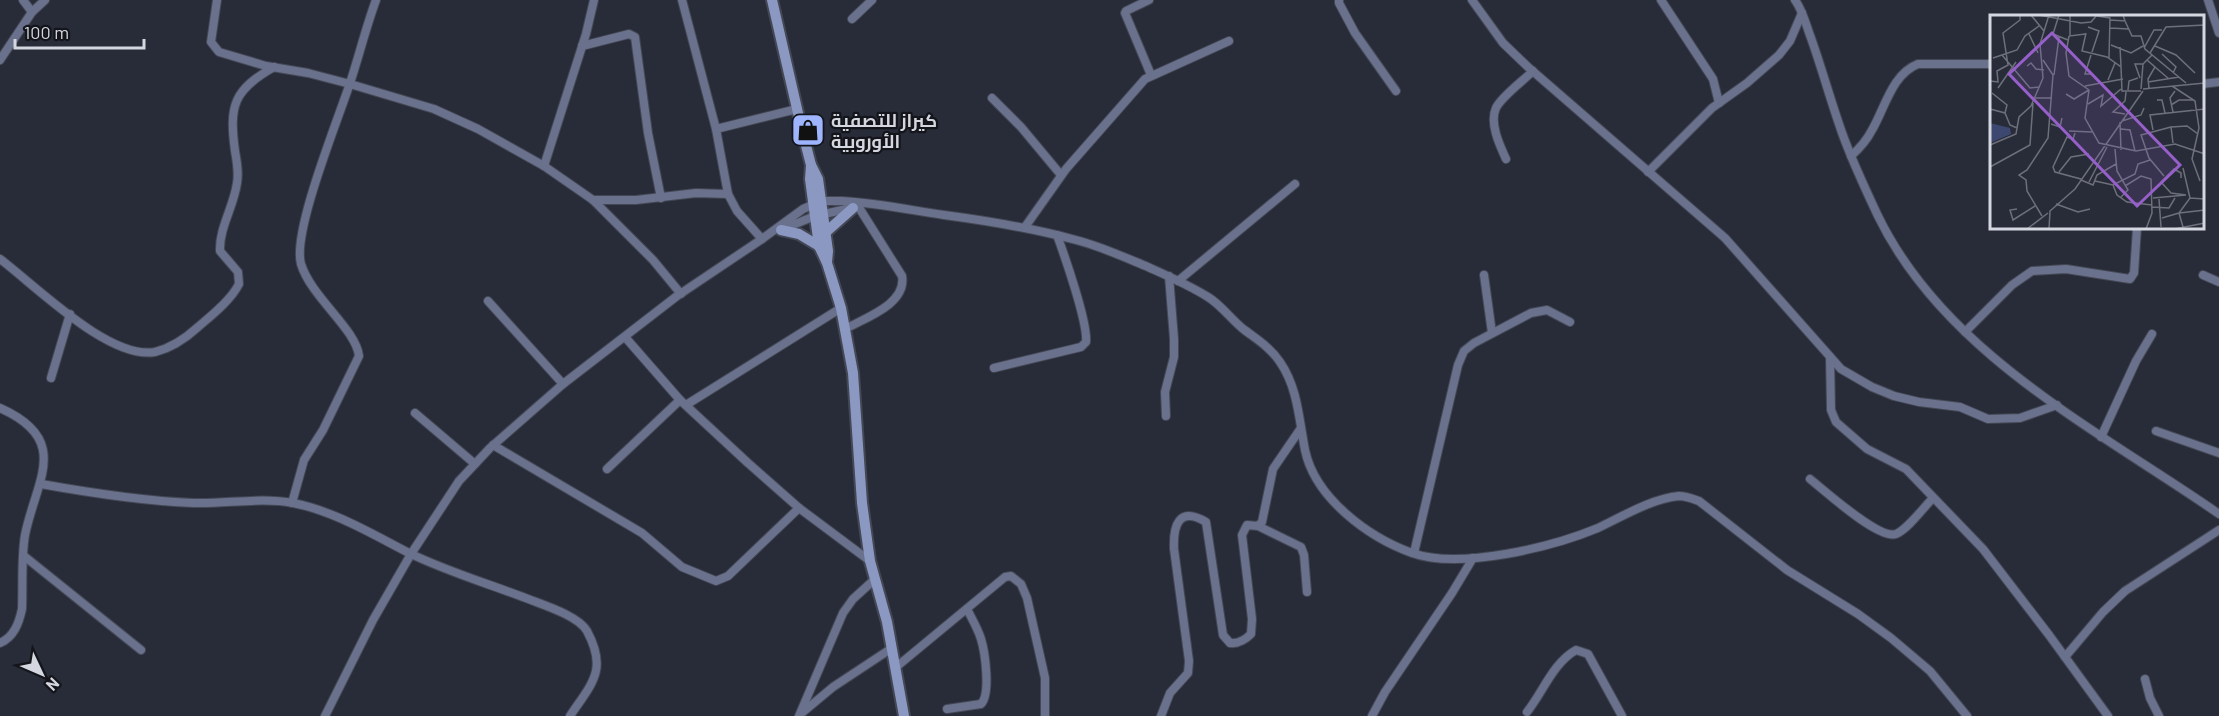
<svg xmlns="http://www.w3.org/2000/svg" width="2219" height="716" font-family="Barlow,Cairo,sans-serif">
	<style>
		.lines { fill: none; stroke-linecap: round; stroke-linejoin: round }
		.street-casing { stroke: #444754; stroke-width: 10 }
		.secondary-casing { stroke: #444754; stroke-width: 14 }
		.street { stroke: #69718c; stroke-width: 8 }
		.secondary { stroke: #8b98c2; stroke-width: 10 }
		.labels { text-anchor: middle; dominant-baseline: central; stroke-width: 4.5; stroke-linejoin: round; paint-order: stroke }
		.poi-label { font-size: 18px; font-weight: bold; fill: #d4d7df; stroke: #13151a; text-anchor: start }
		.inset-road { fill: none; stroke: #6d707b; stroke-width: 1.5 }
		.view { fill: #965fc9; fill-opacity: 0.15; stroke: #965fc9; stroke-width: 3 }
		.inset-edge { fill: none; stroke: #d4d7df; stroke-width: 3 }
	</style>
	<rect width="100%" height="100%" fill="#282c39"/>
	<g class="lines">
		<g class="street-casing">
			<g id="street">
				<polyline points="23,0 32,12"/>
				<polyline points="217,0 211,42 219,52 266,66 308,73 350,84 434,109 478,129 544,166 593,200 653,260 681,294"/>
				<polyline points="682,0 716,129 728,194 737,211 762,239"/>
				<polyline points="1149,0 1126,11 1125,13 1151,75"/>
				<polyline points="1339,0 1339,3 1355,33 1396,91"/>
				<polyline points="1472,0 1503,43 1528,67 1725,238 1841,369 1872,387 1894,396 1919,402 1960,407 1988,419 2020,418 2057,405"/>
				<polyline points="1661,0 1713,79 1719,103"/>
				<path d="M1795,0C1803,11 1806,25 1811,38C1821,66 1829,95 1839,124C1849,155 1864,186 1878,216C1945,354 2098,430 2219,514"/>
				<polyline points="2208,0 2219,33"/>
				<polyline points="852,19 872,0"/>
				<polyline points="582,46 629,34 635,37 648,133 661,198"/>
				<polyline points="0,60 32,12 45,0"/>
				<polyline points="2202,84 2219,82"/>
				<polyline points="992,98 1021,127 1061,175"/>
				<polyline points="716,129 797,109"/>
				<path d="M1851,156C1860,148 1867,140 1872,130C1885,108 1892,74 1918,64H1991"/>
				<path d="M1506,159C1500,146 1489,123 1496,108C1501,97 1524,80 1533,71"/>
				<polyline points="544,166 586,34 594,0"/>
				<polyline points="1648,172 1712,108 1747,83 1779,55 1790,41 1802,13"/>
				<polyline points="593,200 636,200 696,193 728,194"/>
				<polyline points="1025,227 1066,169 1145,79 1229,41"/>
				<polyline points="780,230 815,216 851,208"/>
				<path d="M0,259C36,286 109,360 155,352C171,348 186,338 198,327C212,315 231,300 239,284L238,272L220,251C219,228 234,206 237,183C239,173 237,162 235,151C229,106 233,90 274,67"/>
				<polyline points="1484,275 1492,333"/>
				<polyline points="2203,275 2219,282"/>
				<polyline points="1178,281 1295,184"/>
				<polyline points="488,301 563,384"/>
				<path d="M845,329C865,318 907,304 902,276L858,206"/>
				<polyline points="1965,332 2012,285 2032,271 2066,269 2130,279 2134,273 2137,228"/>
				<polyline points="625,337 680,400 748,463 799,508 870,561"/>
				<polyline points="1830,357 1831,410 1836,422 1867,449 1906,469 1983,549 2049,635 2108,716"/>
				<path d="M994,368L1081,347L1086,342C1088,323 1065,257 1057,235"/>
				<polyline points="51,378 70,314"/>
				<polyline points="686,405 841,308"/>
				<path d="M0,408C72,440 36,480 25,535C21,559 23,585 22,609C19,623 14,637 0,643"/>
				<polyline points="415,413 475,464"/>
				<polyline points="1166,416 1165,392 1174,357 1174,339 1169,276"/>
				<polyline points="2156,431 2219,453"/>
				<polyline points="2101,437 2136,361 2152,334"/>
				<polyline points="493,445 642,533 682,567 716,581 728,576 799,508"/>
				<polyline points="607,469 680,400"/>
				<path d="M1810,479C1825,491 1879,540 1896,534C1908,529 1923,508 1933,498"/>
				<path d="M41,484C91,493 142,501 194,503C227,504 260,497 293,503C334,511 372,534 409,553C446,571 486,583 523,597C540,604 578,615 587,631C608,670 592,683 570,716"/>
				<path d="M292,503L304,460L323,430L359,356C356,329 311,297 301,264C292,232 338,120 350,83C359,56 366,27 376,0"/>
				<polyline points="1258,526 1301,547 1304,555 1307,592"/>
				<polyline points="1414,553 1458,365 1464,351 1474,343 1531,313 1547,310 1570,322"/>
				<polyline points="24,556 141,650"/>
				<polyline points="2065,657 2103,612 2125,591 2219,530"/>
				<polyline points="895,668 1005,577 1011,576 1021,584 1027,598 1045,678 1045,716"/>
				<polyline points="2145,679 2150,698 2159,716"/>
				<path d="M947,709L981,704C991,694 985,652 981,639C978,629 972,619 967,609"/>
				<polyline points="803,712 833,687 892,648"/>
				<path d="M1527,712C1543,692 1553,663 1576,650L1588,654L1622,716"/>
				<path d="M325,716L373,620L411,554L459,481L490,448L563,384L677,296L762,239L803,209L821,201H842C877,203 910,210 944,215C989,221 1032,228 1076,240C1100,246 1124,257 1148,267C1168,276 1189,285 1208,297C1221,305 1230,318 1242,328C1256,339 1269,346 1280,362C1298,388 1299,420 1305,450C1315,498 1368,537 1412,553C1460,570 1552,547 1598,528C1621,517 1653,498 1679,496C1686,496 1693,499 1699,501L1787,570L1858,614L1891,638L1930,671L1967,716"/>
				<polyline points="799,716 843,613 853,599 875,579"/>
				<path d="M1161,716L1170,693L1188,673L1189,661L1174,549C1173,525 1179,506 1206,522L1223,635L1230,643C1239,644 1245,640 1251,634L1252,619L1242,535L1247,525L1258,526L1262,522L1273,469L1301,428"/>
				<polyline points="1372,716 1385,692 1452,593 1473,558"/>
			</g>
		</g>
		<g class="secondary-casing">
			<g id="secondary">
				<polyline points="772,0 801,126 811,165 818,179 828,251 827,262"/>
				<polyline points="811,165 810,179 819,246 827,263 841,308 853,373 862,503 870,561 887,622 904,716"/>
				<polyline points="781,230 799,234 819,246"/>
				<polyline points="826,232 853,208"/>
			</g>
		</g>
		<use href="#street" class="street"/>
		<use href="#secondary" class="secondary"/>
	</g>
	<defs>
		<g id="shop-square" transform="scale(1.725)"><rect x="-9" y="-9" width="18" height="18" rx="4" fill="#9eb4fd" stroke="#13151a"/><path d="M-5-2.5h2.3a2.7 3.5 0 0 1 5.4 0H5L5.5 6h-11ZM-1.5-2.5h3a1.5 2.3 0 0 0-3 0Z" fill="#111"/></g>
	</defs>
	<g fill-rule="evenodd">
		<use href="#shop-square" x="808" y="130"/>
	</g>
	<g class="labels">
		<g class="poi-label">
			<text x="831" y="120">كيراز للتصفية<tspan x="831" dy="21">الأوروبية</tspan></text>
		</g>
	</g>
	<g transform="translate(1990 15)">
		<rect width="214" height="214" fill="#282c39"/>
		<path d="M0,108L20,113L21,119L0,128Z" fill="#3d4871"/>
		<path class="inset-road" d="M41,0L54,16M49,0L91,8L101,7L107,0M69,0L63,19L78,25M80,0V21L95,19M107,1L120,3L119,43M120,5L135,6L133,0M135,6L142,21H151L155,34L196,68M98,12L109,16L102,37M120,13L139,14M96,18L92,36L117,42L131,52L132,76H151M39,19L48,38M79,21L76,38L79,61L99,75L95,103L109,128L146,136L185,129L215,139M121,30L141,38L153,31M165,31L186,40L205,58M130,32L131,51M154,33L164,15H172M160,38L176,12L215,10M172,39L186,52L183,58M12,40L40,73L50,72M101,40L95,59H102M3,43L27,35L35,21L49,11M157,45L165,52L158,64L159,73M37,51L41,48L46,54L54,55M165,52L179,64M64,60L69,22M150,63L145,49H153M118,65L125,48M0,66L8,67L7,56L18,50L13,18L30,5V0M158,67L189,62M95,71L133,64M182,71L205,86L209,113L202,144L210,166M8,73L26,47M151,74L153,49L162,40M153,74L215,68M138,75L139,66L148,63M2,78L17,90L15,98M76,79L84,84L99,75M44,83H62M167,85H172L175,98M98,89L113,80L111,91L131,74M181,90L189,85H204M0,94L15,98L20,110L27,113L26,119L0,130M183,97L180,83L185,76M135,99L123,97L135,86L136,77M132,106L151,100L154,93M130,107L131,135M61,109L70,112L72,103M181,112L197,111L208,119M27,113L29,102L41,91L53,63L50,29L59,0M131,114L140,115L145,136M163,115L160,100L215,94M79,116L102,117M85,118L83,124L77,122L63,152L65,157L91,164M125,134L127,156L138,175L131,182M0,152L40,130L43,88M193,153L200,183M69,157L81,142L99,139M174,161L159,143L151,120L181,112L183,128M191,163V158L184,154L171,167L181,178L196,180M91,165L103,170L107,160L126,149M105,166L123,170L145,159L148,149L160,145M99,167L117,132M123,170L127,180L137,187L162,190M135,171L151,161L161,164L162,198L156,214M163,183L196,180M169,184L171,212M215,184L200,183L189,198L215,195M66,189L88,197L100,194M162,192L179,193L185,183M27,194L20,195L23,205L45,191M52,201L37,176L36,165L29,160L37,155L58,123L63,60L53,45M172,203L189,198L193,212M37,214L58,198M59,214L60,196L85,174L153,76M184,214L215,208"/>
		<path class="view" d="M62,18L190,150L147,191L19,59Z"/>
		<rect width="214" height="214" class="inset-edge"/>
	</g>
	<g transform="translate(42 674) rotate(134)" stroke="#13151a" stroke-width="4.5" paint-order="stroke">
	<path d="M0-4.5L10 22L0 15L-10 22Z" fill="#d4d7df"/>
	<text y="-9" font-size="16" font-weight="bold" text-anchor="middle" fill="#d4d7df">N</text>
	</g>
	<path d="M15 39v9h129v-9" fill="none" stroke="#d4d7df" stroke-width="3"/>
	<text x="24" y="39" font-size="18" fill="#d4d7df" stroke="#13151a" stroke-width="4.5" paint-order="stroke">100 m</text>
</svg>
